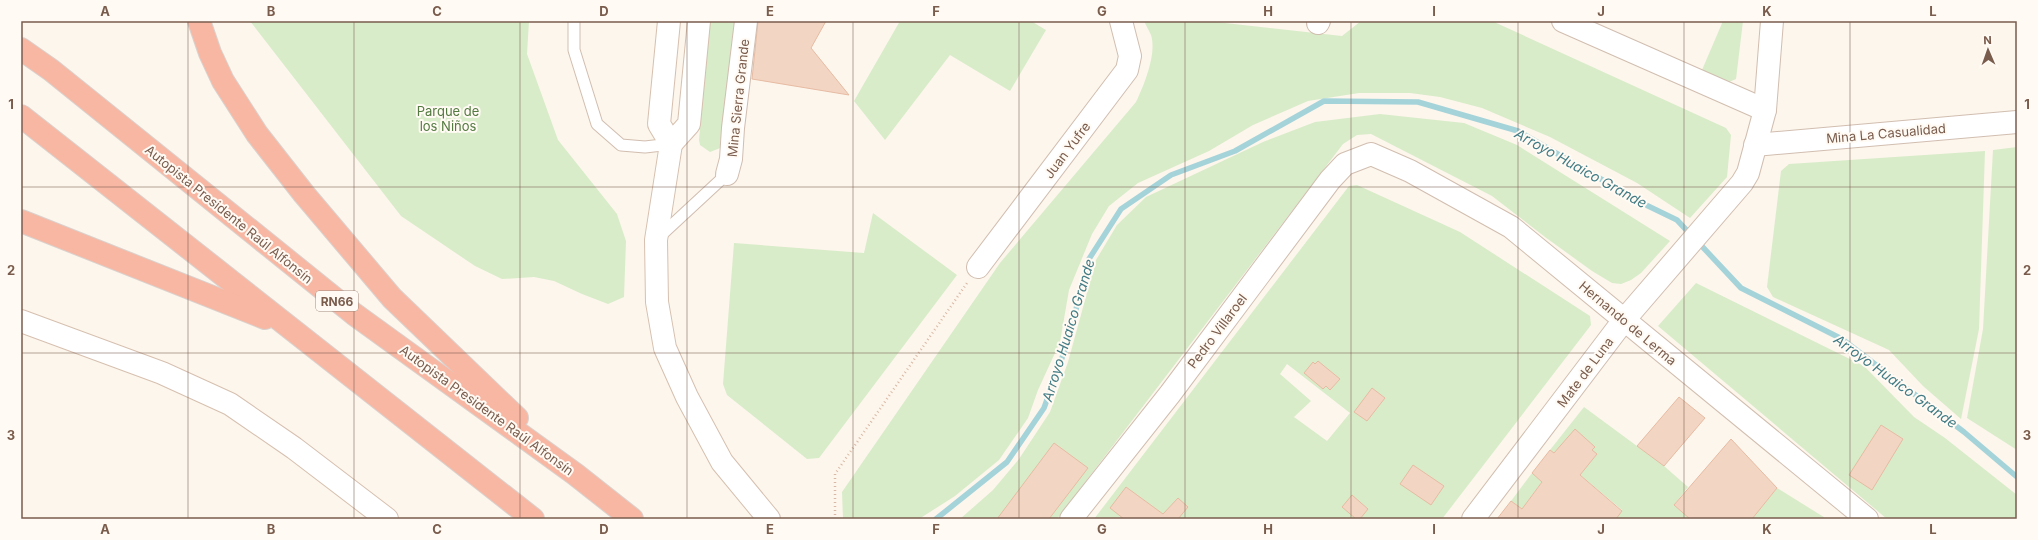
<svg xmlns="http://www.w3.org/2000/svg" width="2038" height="540" font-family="Inter,sans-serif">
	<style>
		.green { fill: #d8ecc9; fill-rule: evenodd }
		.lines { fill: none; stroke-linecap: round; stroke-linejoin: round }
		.stream { stroke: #a5d3da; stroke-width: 5.5 }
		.building { fill: #f3d5c3; stroke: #e6bba3 }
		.lane-casing { stroke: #d1beb0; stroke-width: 13 }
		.street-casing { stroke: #d1beb0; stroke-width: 24 }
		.secondary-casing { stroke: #d6c0b0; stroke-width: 24 }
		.highway-casing { stroke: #dad1cd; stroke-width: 24 }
		.path { stroke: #d9b8a5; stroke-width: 2.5; stroke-dasharray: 1 3; stroke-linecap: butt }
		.lane { stroke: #fff; stroke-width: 11 }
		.street { stroke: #fff; stroke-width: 22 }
		.secondary { stroke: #fff; stroke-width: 22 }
		.highway { stroke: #f7b7a3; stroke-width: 22 }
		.grid { fill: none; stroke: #7a5c4d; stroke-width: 1; stroke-opacity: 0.55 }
		.labels { text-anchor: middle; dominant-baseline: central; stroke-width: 4; stroke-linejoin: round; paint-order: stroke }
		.shield { fill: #fffaf3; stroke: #a28b7f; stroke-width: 1 }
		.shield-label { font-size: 12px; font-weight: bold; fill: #7a5c4d }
		.street-label { font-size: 13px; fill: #7a5c4d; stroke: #fffaf3 }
		.park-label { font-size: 13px; fill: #537a41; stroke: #fffaf3 }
		.water-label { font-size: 14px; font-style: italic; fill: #437c86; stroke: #fffaf3 }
		.neatline { fill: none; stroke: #7a5c4d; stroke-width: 1.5 }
		.grid-label { font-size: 13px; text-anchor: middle; font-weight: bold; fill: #7a5c4d }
	</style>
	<rect width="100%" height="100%" fill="#fdf6ec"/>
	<g class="green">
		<polygon points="250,21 529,21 527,54 558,140 617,214 626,241 624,297 608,304 582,294 554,281 534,277 502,279 475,266 401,216"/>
		<polygon points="710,21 736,21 723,142 720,148 710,152 700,145 699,140"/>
		<polygon points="900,21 1031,21 1046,30 1010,91 950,55 885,140 854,101"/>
		<path d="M1144,21H1207L1342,36L1361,21H1492L1726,128L1731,135L1727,177L1690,218L1637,183L1550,137L1482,108L1440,97L1410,93H1359L1308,101L1253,125L1209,151L1138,183L1109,206L1092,234L1069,290L1060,342L1038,390L1028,418L999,460L955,496L919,519H843L842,492L1000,263L1136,102C1144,85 1157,54 1151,35C1149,30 1146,26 1144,21Z"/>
		<polygon points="1723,21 1743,21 1736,79 1729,82 1702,70"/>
		<polygon points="1380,114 1464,123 1517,145 1670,241 1641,273 1631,280 1621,284 1612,283 1592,271 1545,237 1492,196 1371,134 1357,135 1343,144 1057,519 960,519 993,490 1019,459 1050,412 1068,362 1096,260 1117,225 1146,197 1263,142 1315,122"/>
		<polygon points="2017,147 2017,450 1967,418 1983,329 1993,150"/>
		<polygon points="1985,151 1979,329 1961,419 1923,386 1889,350 1773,297 1767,287 1781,171 1789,164"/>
		<path d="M1357,185L1460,232L1590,316L1591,325L1442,519H1094L1349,186ZM1287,364L1350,413L1327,441L1294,417L1311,401L1280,374Z"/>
		<polygon points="873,213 957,275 819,458 807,459 727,395 723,384 734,243 864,253"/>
		<polygon points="1696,283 1864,366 1914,417 1945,438 2017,495 2017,519 1887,519 1658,326"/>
		<polygon points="1584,407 1664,466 1688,487 1674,505 1690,519 1616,519 1622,510 1550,450"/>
		<polygon points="1532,473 1542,482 1528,501 1532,506 1535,519 1511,501"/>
		<polygon points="1777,488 1827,519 1752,519"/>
	</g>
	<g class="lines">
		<g class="stream">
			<polyline points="1697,241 1741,288 1842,339 1964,432 2017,477"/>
			<polyline points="936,519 1007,462 1044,408 1067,344 1089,259 1121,209 1171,175 1235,151 1324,101 1418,102 1518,131 1644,204 1677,220 1691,235"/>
		</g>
	</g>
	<g class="building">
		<polygon points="758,21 826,21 811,48 849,95 752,79"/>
		<polygon points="1318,361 1340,379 1330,390 1326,386 1323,389 1304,373 1313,362 1315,364"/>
		<polygon points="1372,388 1385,398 1367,421 1354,412"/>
		<polygon points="1679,397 1705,418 1664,466 1637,446"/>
		<polygon points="1881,425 1903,439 1872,490 1849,475"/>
		<polygon points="1575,429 1595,447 1592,450 1597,454 1580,475 1622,511 1616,519 1497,519 1511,501 1522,509 1542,482 1532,473 1550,450 1554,453"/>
		<polygon points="1731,439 1777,488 1752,519 1690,519 1674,505"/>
		<polygon points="1054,443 1088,468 1049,519 997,519"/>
		<polygon points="1413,465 1444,486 1431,505 1400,484"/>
		<polygon points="1126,487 1163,514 1178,498 1188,507 1178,519 1124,519 1110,508"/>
		<polygon points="1352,495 1368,509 1360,519 1356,519 1342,507"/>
	</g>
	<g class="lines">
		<g class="lane-casing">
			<g id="lane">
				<polyline points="574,21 574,50 597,124 621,145 645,147 671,144"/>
				<polyline points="659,237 727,174"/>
			</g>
		</g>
		<g class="street-casing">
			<g id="street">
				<polyline points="1563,21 1765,110"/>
				<polyline points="1318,23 1319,21"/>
				<polyline points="1755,145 2017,122"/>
				<polyline points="727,174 731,159 733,128 746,21"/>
				<polyline points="978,267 1127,70 1130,56 1121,21"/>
				<polyline points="1071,519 1170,394 1330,180 1345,164 1371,154 1410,171 1511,227 1867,519"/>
				<polyline points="1473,519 1624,320 1742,183 1748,173 1765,110 1772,21"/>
			</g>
		</g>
		<g class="secondary-casing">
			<g id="secondary">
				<polyline points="669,21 659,124 671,144"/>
				<polyline points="671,144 656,240 657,302 665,348 687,397 722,462 769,519"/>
				<polyline points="671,144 689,124 699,21"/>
				<polyline points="21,321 162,373 230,404 294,448 387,519"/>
			</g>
		</g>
		<g class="highway-casing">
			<g id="highway">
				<polyline points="199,21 210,53 223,81 257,134 304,194 392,298 517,418"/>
				<polyline points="21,49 51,70 354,314 575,474 632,519"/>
				<polyline points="21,116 533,519"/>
				<polyline points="21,221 265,318"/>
			</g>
		</g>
		<polyline class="path" points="835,519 835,474 967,283"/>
		<use href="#lane" class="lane"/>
		<use href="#street" class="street"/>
		<use href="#secondary" class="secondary"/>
		<use href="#highway" class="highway"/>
	</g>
	<path class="grid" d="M188,21V519M354,21V519M520,21V519M687,21V519M853,21V519M1019,21V519M1185,21V519M1351,21V519M1518,21V519M1684,21V519M1850,21V519M21,187H2017M21,353H2017"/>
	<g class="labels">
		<rect class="shield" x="316" y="291" width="42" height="20" rx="3"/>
		<g class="shield-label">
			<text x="337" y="301">RN66</text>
		</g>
		<g class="street-label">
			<text transform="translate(738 98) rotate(-84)">Mina Sierra Grande</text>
			<text transform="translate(1886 133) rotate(-5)">Mina La Casualidad</text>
			<text transform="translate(1067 150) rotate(-53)">Juan Yufre</text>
			<text transform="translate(229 214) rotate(39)">Autopista Presidente Raúl Alfonsín</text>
			<text transform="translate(1628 323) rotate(40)">Hernando de Lerma</text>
			<text transform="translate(1217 331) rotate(-53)">Pedro Villaroel</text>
			<text transform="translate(1585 372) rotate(-53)">Mate de Luna</text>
			<text transform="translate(487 410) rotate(36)">Autopista Presidente Raúl Alfonsín</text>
		</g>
		<g class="park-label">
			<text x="448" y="111">Parque de<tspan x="448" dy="15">los Niños</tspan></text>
		</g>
		<g class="water-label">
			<text transform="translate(1581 168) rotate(29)">Arroyo Huaico Grande</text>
			<text transform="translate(1068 330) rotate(-73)">Arroyo Huaico Grande</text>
			<text transform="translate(1896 381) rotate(36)">Arroyo Huaico Grande</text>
		</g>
	</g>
	<rect width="2038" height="540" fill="none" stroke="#fffaf3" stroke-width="44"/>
	<g transform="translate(1988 50) rotate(358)" stroke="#fffaf3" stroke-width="3" paint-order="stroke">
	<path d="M0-3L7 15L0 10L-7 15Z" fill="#7a5c4d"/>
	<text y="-6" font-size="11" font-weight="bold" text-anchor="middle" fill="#7a5c4d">N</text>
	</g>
	<rect x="22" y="22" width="1994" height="496" class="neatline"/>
	<g class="grid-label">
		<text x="105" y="16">A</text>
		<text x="271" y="16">B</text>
		<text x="437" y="16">C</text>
		<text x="604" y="16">D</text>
		<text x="770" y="16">E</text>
		<text x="936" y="16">F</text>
		<text x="1102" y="16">G</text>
		<text x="1268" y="16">H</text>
		<text x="1434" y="16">I</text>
		<text x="1601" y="16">J</text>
		<text x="1767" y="16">K</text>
		<text x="1933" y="16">L</text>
		<text x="11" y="109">1</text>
		<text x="2027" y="109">1</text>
		<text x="11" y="275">2</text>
		<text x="2027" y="275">2</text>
		<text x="11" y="440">3</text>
		<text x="2027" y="440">3</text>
		<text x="105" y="534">A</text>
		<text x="271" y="534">B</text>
		<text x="437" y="534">C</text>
		<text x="604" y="534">D</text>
		<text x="770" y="534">E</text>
		<text x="936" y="534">F</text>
		<text x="1102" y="534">G</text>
		<text x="1268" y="534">H</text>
		<text x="1434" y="534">I</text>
		<text x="1601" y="534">J</text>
		<text x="1767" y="534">K</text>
		<text x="1933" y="534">L</text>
	</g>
</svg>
